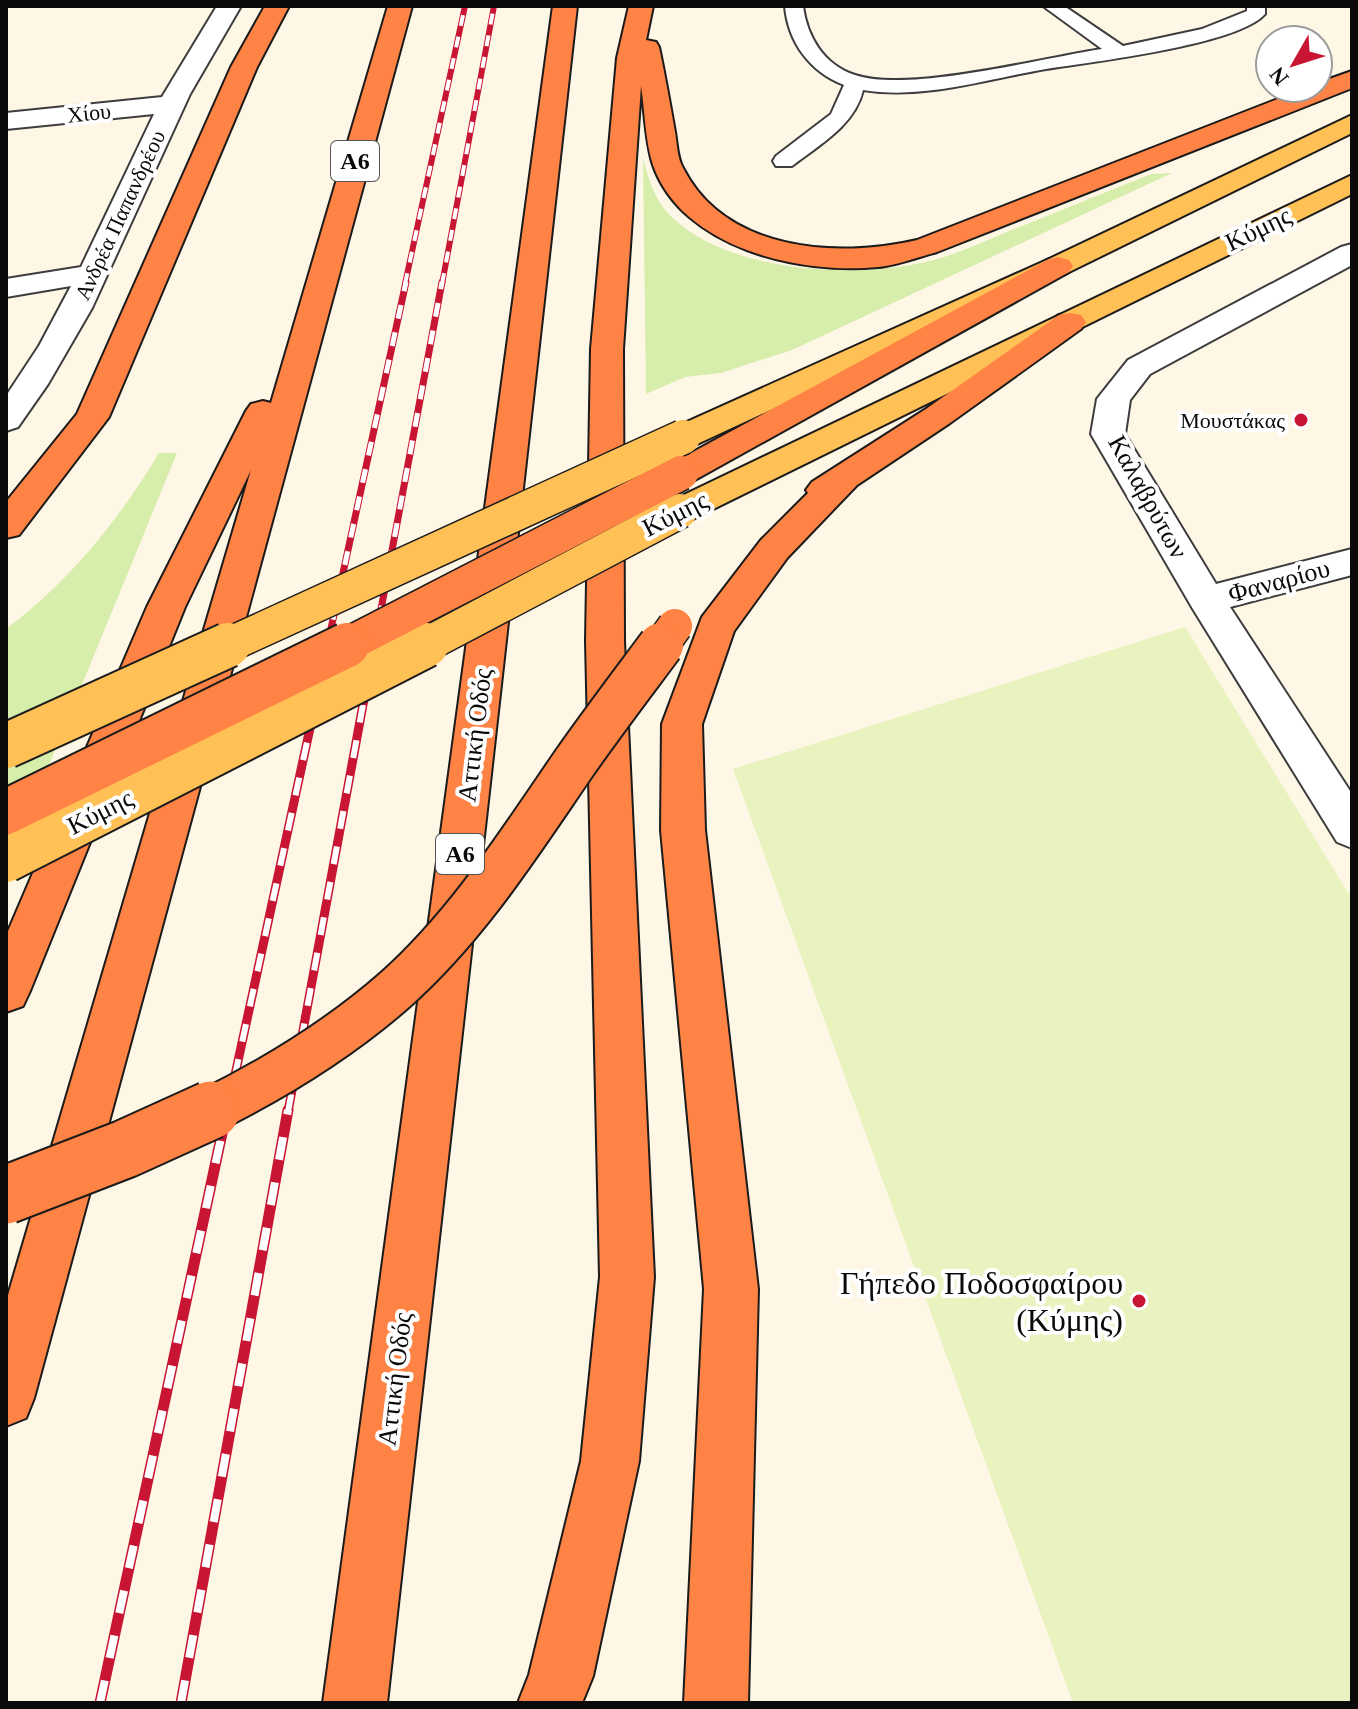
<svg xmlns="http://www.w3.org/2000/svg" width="1358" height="1709" font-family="Georgia,serif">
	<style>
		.green { fill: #d6edac }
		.pitch { fill: #e8f3bf }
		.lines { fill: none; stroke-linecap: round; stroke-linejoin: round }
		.lane-casing { stroke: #3d3d3d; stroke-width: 4 }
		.street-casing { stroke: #3d3d3d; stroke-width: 4 }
		.primary-casing { stroke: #1b1b1b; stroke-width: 4 }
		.highway-casing { stroke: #1b1b1b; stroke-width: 4 }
		.lane { fill: #fff; fill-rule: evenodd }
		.street { fill: #fff; fill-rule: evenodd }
		.primary { fill: #ffc156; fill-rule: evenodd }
		.highway { fill: #ff8344; fill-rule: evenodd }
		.rail-far3-casing { stroke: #c71533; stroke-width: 6 }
		.rail-far2-casing { stroke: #c71533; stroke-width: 7 }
		.rail-far1-casing { stroke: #c71533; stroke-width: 9 }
		.rail-casing { stroke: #c71533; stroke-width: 11 }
		.rail-far3 { stroke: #fff; stroke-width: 4; stroke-dasharray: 11; stroke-linecap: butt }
		.rail-far2 { stroke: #fff; stroke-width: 5; stroke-dasharray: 14; stroke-linecap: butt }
		.rail-far1 { stroke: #fff; stroke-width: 6; stroke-dasharray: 18; stroke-linecap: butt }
		.rail { stroke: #fff; stroke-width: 8; stroke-dasharray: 23; stroke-linecap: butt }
		.primary-bridge-far1-casing { stroke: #1b1b1b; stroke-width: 37; stroke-linecap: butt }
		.primary-bridge-casing { stroke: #1b1b1b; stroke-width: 48; stroke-linecap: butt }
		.highway-bridge-far2-casing { stroke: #1b1b1b; stroke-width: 37; stroke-linecap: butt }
		.highway-bridge-far1-casing { stroke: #1b1b1b; stroke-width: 48; stroke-linecap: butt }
		.highway-bridge-casing { stroke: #1b1b1b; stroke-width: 61; stroke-linecap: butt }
		.primary-bridge-far1 { stroke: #ffc156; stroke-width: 34 }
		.primary-bridge { stroke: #ffc156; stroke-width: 44 }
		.highway-bridge-far2 { stroke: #ff8344; stroke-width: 34 }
		.highway-bridge-far1 { stroke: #ff8344; stroke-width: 44 }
		.highway-bridge { stroke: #ff8344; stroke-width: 57 }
		.poi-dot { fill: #c71533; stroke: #fff; stroke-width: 3 }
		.labels { text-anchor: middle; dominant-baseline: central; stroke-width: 8; stroke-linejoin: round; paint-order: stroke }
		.far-street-label { font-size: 22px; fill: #0a0a0a; stroke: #fff }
		.far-poi-label { font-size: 22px; fill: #0a0a0a; stroke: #fff; text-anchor: end }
		.shield { fill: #fff; stroke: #545454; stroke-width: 2 }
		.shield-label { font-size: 24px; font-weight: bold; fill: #0a0a0a }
		.street-label { font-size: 26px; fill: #0a0a0a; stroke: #fff }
		.near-poi-label { font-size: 32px; fill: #0a0a0a; stroke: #fff; text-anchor: end }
	</style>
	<rect width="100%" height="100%" fill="#fff7e6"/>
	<g class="green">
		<path d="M643,159C650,182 655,202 673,218C732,275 867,280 941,258C964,251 987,240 1009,231C1057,212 1104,193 1151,174L1172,173L792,350L721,373L685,377L646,394Z"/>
		<path d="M159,453H177L6,870V629C70,581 118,521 159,453Z"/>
	</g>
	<polygon class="pitch" points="1185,627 1352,899 1352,1703 1073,1703 733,769"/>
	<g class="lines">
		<g class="lane-casing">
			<path id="lane" d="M785,6H803C807,37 824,65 855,75C908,93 1042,58 1102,49L1043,6H1064L1123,46L1202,29L1247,11V6H1265V14C1238,45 1091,62 1046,69C987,79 924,100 863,90C855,125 819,145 792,166H776L773,161L776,156L831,114L844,85C810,72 788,42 785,6Z"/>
		</g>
		<g class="street-casing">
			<g id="street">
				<polygon points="217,6 241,6 190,94 92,308 48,384 18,427 6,431 6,396 39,346 71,286 6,297 6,279 81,267 154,114 6,129 6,113 162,97"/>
				<polygon points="1352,244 1352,265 1150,374 1130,400 1125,434 1216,584 1352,549 1352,575 1230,607 1352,794 1352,848 1337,842 1193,609 1091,434 1097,399 1128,360 1341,247"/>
			</g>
		</g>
		<g class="primary-casing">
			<g id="primary">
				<polygon points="1352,115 1352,133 1069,272 695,445 683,448 671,445 666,437 671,429 1047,260"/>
				<polygon points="1352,175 1352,194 693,519 680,523 667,519 662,511 667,503"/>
			</g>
		</g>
		<g class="highway-casing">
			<g id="highway">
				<polygon points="265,6 289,6 257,67 109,417 19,535 6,538 6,502 77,414 231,67"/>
				<polygon points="388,6 412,6 34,1398 26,1418 6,1426 6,1302 251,470 185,607 30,991 23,1006 6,1012 6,936 147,607 246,411 251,404 263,401 271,403"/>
				<polygon points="553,6 577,6 387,1703 323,1703"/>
				<path d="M629,6H653L646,40L656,42L659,47C665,75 670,104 675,132C677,143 677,158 683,168C725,251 836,259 917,240L1306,88H1318V83L1352,71V88L937,252C918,257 898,265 878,267C800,275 682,248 653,165C645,141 645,111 641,86L623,349L624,641L654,1277L639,1461L593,1676L582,1703H518L529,1675L581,1461L600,1277L586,641L591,349L617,58Z"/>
				<polygon points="1058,257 1069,260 1073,266 1069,272 693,481 681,484 669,481 664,473 669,465 1047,260"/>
				<polygon points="1070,313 1081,315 1086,322 1081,329 950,423 857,485 787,558 734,631 702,724 705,830 758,1289 748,1703 684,1703 704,1289 661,830 662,724 702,617 761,540 808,493 806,490 812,482 926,409 1059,315"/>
			</g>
		</g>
		<use href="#lane" class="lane"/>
		<use href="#street" class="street"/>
		<use href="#primary" class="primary"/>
		<use href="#highway" class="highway"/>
		<g class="rail-far3-casing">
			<g id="rail-far3">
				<polyline points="405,284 465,6"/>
				<polyline points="442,284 494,6"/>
			</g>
		</g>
		<g class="rail-far2-casing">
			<g id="rail-far2">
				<polyline points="327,647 406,282"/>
				<polyline points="374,647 442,282"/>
			</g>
		</g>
		<g class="rail-far1-casing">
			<g id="rail-far1">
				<polyline points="227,1112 328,645"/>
				<polyline points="288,1112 374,645"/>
			</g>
		</g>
		<g class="rail-casing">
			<g id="rail">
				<polyline points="100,1703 227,1110"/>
				<polyline points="181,1703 288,1110"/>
			</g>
		</g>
		<use href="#rail-far3" class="rail-far3"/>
		<use href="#rail-far2" class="rail-far2"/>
		<use href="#rail-far1" class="rail-far1"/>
		<use href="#rail" class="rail"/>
		<g class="primary-bridge-far1-casing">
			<g id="primary-bridge-far1">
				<polyline points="224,647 683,437"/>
				<polyline points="422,647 680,511"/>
			</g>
		</g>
		<g class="primary-bridge-casing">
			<g id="primary-bridge">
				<polyline points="6,746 228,645"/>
				<polyline points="6,860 426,645"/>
			</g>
		</g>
		<g class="highway-bridge-far2-casing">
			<g id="highway-bridge-far2">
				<polyline points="343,647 681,473"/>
				<polyline points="660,647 675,626"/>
			</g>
		</g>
		<g class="highway-bridge-far1-casing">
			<g id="highway-bridge-far1">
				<polyline points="6,812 347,645"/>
				<path d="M207,1112C274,1079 338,1040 395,990C468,925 520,842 575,762C603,722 632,684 661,645"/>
			</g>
		</g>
		<g class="highway-bridge-casing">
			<polyline id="highway-bridge" points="6,1195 125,1149 211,1110"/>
		</g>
		<use href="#primary-bridge-far1" class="primary-bridge-far1"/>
		<use href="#primary-bridge" class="primary-bridge"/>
		<use href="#highway-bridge-far2" class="highway-bridge-far2"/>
		<use href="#highway-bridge-far1" class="highway-bridge-far1"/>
		<use href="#highway-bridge" class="highway-bridge"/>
	</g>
	<g class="poi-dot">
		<circle cx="1301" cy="420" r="8"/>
		<circle cx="1139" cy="1301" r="8"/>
	</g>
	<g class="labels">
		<g class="far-street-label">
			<text transform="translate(89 113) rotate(-6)">Χίου</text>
			<text transform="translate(120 215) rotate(-65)">Ανδρέα Παπανδρέου</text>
		</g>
		<g class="far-poi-label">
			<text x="1285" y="420">Μουστάκας</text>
		</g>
		<g class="shield">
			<rect x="331" y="141" width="48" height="40" rx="6"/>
			<rect x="436" y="834" width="48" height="40" rx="6"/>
		</g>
		<g class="shield-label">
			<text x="355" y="161">Α6</text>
			<text x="460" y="854">Α6</text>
		</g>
		<g class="street-label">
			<text transform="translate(1258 229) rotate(-26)">Κύμης</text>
			<text transform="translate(1148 497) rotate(61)">Καλαβρύτων</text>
			<text transform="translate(675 514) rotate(-27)">Κύμης</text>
			<text transform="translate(1279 581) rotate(-15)">Φαναρίου</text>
			<text transform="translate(475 735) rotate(-83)">Αττική Οδός</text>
			<text transform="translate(100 812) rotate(-27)">Κύμης</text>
			<text transform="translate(395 1379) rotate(-83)">Αττική Οδός</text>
		</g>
		<g class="near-poi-label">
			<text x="1123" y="1283">Γήπεδο Ποδοσφαίρου<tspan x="1123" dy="37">(Κύμης)</tspan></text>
		</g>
	</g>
	<rect width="1358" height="1709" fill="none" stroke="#0a0a0a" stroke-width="16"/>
	<g transform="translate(1294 64) rotate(231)"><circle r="38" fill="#ffffff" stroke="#9d9d9d" stroke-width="2"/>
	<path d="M0-6L14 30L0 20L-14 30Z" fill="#c71533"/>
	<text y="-12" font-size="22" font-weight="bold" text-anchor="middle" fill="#0a0a0a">N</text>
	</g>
</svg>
